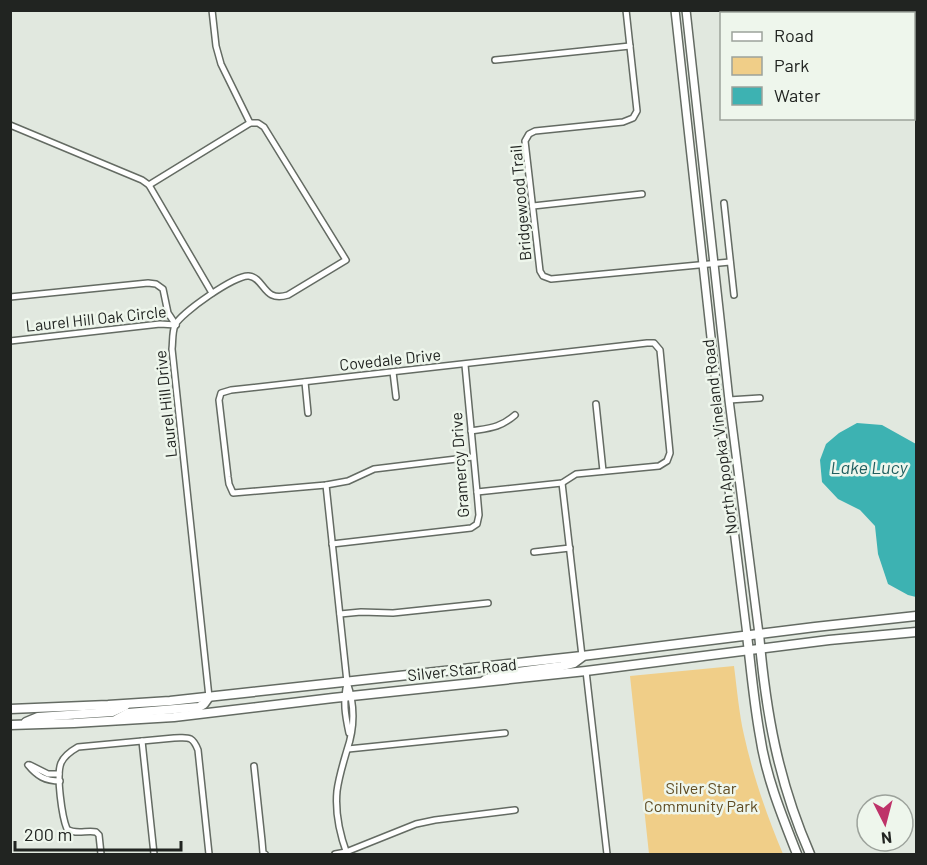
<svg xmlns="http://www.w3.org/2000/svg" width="927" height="865" font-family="Barlow,sans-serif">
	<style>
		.green { fill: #f0ce88 }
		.water { fill: #3db2b2 }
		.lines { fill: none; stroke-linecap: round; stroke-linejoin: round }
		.minor-casing { stroke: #646b63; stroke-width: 8 }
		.tertiary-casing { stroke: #646b63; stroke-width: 10 }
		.secondary-casing { stroke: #646b63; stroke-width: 11 }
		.minor { stroke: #fff; stroke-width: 5 }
		.tertiary { stroke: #fff; stroke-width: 7 }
		.secondary { stroke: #fff; stroke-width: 8 }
		.labels { text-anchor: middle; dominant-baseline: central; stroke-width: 5; stroke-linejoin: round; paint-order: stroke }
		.street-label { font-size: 16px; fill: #212421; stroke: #eef6ec }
		.park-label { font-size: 16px; fill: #5f4c23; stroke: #eef6ec }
		.water-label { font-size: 18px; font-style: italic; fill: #216060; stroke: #eef6ec }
	</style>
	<rect width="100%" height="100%" fill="#e1e8df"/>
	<path class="green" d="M734,666C737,689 739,713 744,735C753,776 767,816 783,854H649L630,676Z"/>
	<g class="water">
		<polygon points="820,10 916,11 916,111 914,111 914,14 819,13"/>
		<polygon points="857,423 882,425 916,444 916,597 908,595 888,584 878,554 875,526 860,510 838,499 822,482 820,460 826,444 839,433"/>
	</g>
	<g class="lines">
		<g class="minor-casing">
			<g id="minor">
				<polyline points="212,10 216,46 221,64 250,123"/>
				<polyline points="626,10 637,111 633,118 623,122 535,131 529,134 525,141 540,271 543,276 551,279 730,262"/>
				<polyline points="495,60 630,46"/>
				<polyline points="10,125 142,180 149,185 212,293"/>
				<path d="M149,185L250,123H258L264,127L346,260L288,295C263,303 265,278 249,276C236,274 181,313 175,325C172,333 173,341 172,349L209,697"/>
				<polyline points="724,203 734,295"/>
				<polyline points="533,206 642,194"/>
				<polyline points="10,297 148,283 156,284 163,289 168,313 176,325"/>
				<polyline points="10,341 160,324 176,325"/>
				<polyline points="393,372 396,397"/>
				<polyline points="305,382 308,413"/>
				<polyline points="729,400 760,398"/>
				<polyline points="596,404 603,471"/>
				<path d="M471,431C490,428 500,428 515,415"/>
				<polyline points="473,457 374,469 348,481 326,485 233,493 229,484 228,477 219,400 221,393 231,390 647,343 654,343 660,350 670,453 667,461 659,466 576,474 562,483 477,492"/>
				<polyline points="562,483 582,656"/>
				<path d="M326,485L347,682C355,705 355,727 347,750C343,764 339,776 337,791C335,812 340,835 347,854"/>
				<polyline points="332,544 471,528 477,524 479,515 477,492 465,365"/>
				<polyline points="534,552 570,548"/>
				<polyline points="340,614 361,612 393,613 488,603"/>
				<polyline points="586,671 607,854"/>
				<path d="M347,683C343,702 345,714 349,733"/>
				<polyline points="142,741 154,854"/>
				<polyline points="348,749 505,733"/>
				<path d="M28,765C37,776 45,781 60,781"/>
				<polyline points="30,765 48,774 59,774"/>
				<polyline points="254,766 262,841 263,853 265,854"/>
				<path d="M101,854L99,835L96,832C87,830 75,835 67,829C62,817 56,775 61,763C64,756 71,751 78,747L174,738C188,738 192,735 198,750L209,854"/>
				<polyline points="335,854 346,852 416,824 435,820 515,810"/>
			</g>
		</g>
		<g class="tertiary-casing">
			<g id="tertiary">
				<polyline points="675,10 718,401 747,635"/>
				<polyline points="686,10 729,400 759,634"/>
			</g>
		</g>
		<g class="secondary-casing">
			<g id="secondary">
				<path d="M759,634C766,713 778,781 810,854"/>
				<path d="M747,635C751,669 754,703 760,736C766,777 782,816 797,854"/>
				<polyline points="485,680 496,675 562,666 574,663 582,657"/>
				<polyline points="10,709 108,705 170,701 582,656 815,627 916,616"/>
				<polyline points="117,719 128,713 199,707 204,704 209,697"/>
				<polyline points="26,722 38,717 112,712 125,706"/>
				<polyline points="10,725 74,723 174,717 333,698 586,671 829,640 916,632"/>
			</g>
		</g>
		<use href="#minor" class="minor"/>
		<use href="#tertiary" class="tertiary"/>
		<use href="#secondary" class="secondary"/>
	</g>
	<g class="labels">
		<g class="street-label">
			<text transform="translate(520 203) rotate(-95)">Bridgewood Trail</text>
			<text transform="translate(96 318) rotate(-6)">Laurel Hill Oak Circle</text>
			<text transform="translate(390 359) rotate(-6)">Covedale Drive</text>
			<text transform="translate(165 404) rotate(-96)">Laurel Hill Drive</text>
			<text transform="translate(719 437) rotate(-97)">North Apopka Vineland Road</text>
			<text transform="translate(459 465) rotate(-94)">Gramercy Drive</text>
			<text transform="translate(462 669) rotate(-6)">Silver Star Road</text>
		</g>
		<g class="park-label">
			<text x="701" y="787">Silver Star<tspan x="701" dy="18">Community Park</tspan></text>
		</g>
		<g class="water-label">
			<text x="869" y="467">Lake Lucy</text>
		</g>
	</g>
	<rect width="927" height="865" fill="none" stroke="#212421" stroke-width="24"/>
	<rect x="720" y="12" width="195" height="108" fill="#eef6ec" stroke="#9ca29b" stroke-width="1.5"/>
	<rect x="732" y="32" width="30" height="9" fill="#ffffff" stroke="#9ca29b" stroke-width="1.5"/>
	<text x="774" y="42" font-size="18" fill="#212421">Road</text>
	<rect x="732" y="57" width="30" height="18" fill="#f0ce88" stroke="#9ca29b" stroke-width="1.5"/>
	<text x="774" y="72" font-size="18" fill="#212421">Park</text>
	<rect x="732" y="87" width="30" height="18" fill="#3db2b2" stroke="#9ca29b" stroke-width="1.5"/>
	<text x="774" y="102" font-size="18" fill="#212421">Water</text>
	<g transform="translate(885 823) rotate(174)"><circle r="28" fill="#eef6ec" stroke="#9ca29b" stroke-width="1.5"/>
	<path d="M0-4.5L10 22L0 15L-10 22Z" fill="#be3369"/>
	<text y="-9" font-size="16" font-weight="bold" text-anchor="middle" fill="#212421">N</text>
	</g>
	<path d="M15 841v9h166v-9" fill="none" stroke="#212421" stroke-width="3"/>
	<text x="24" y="841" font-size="18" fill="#212421" stroke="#eef6ec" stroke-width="4.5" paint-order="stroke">200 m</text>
</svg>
